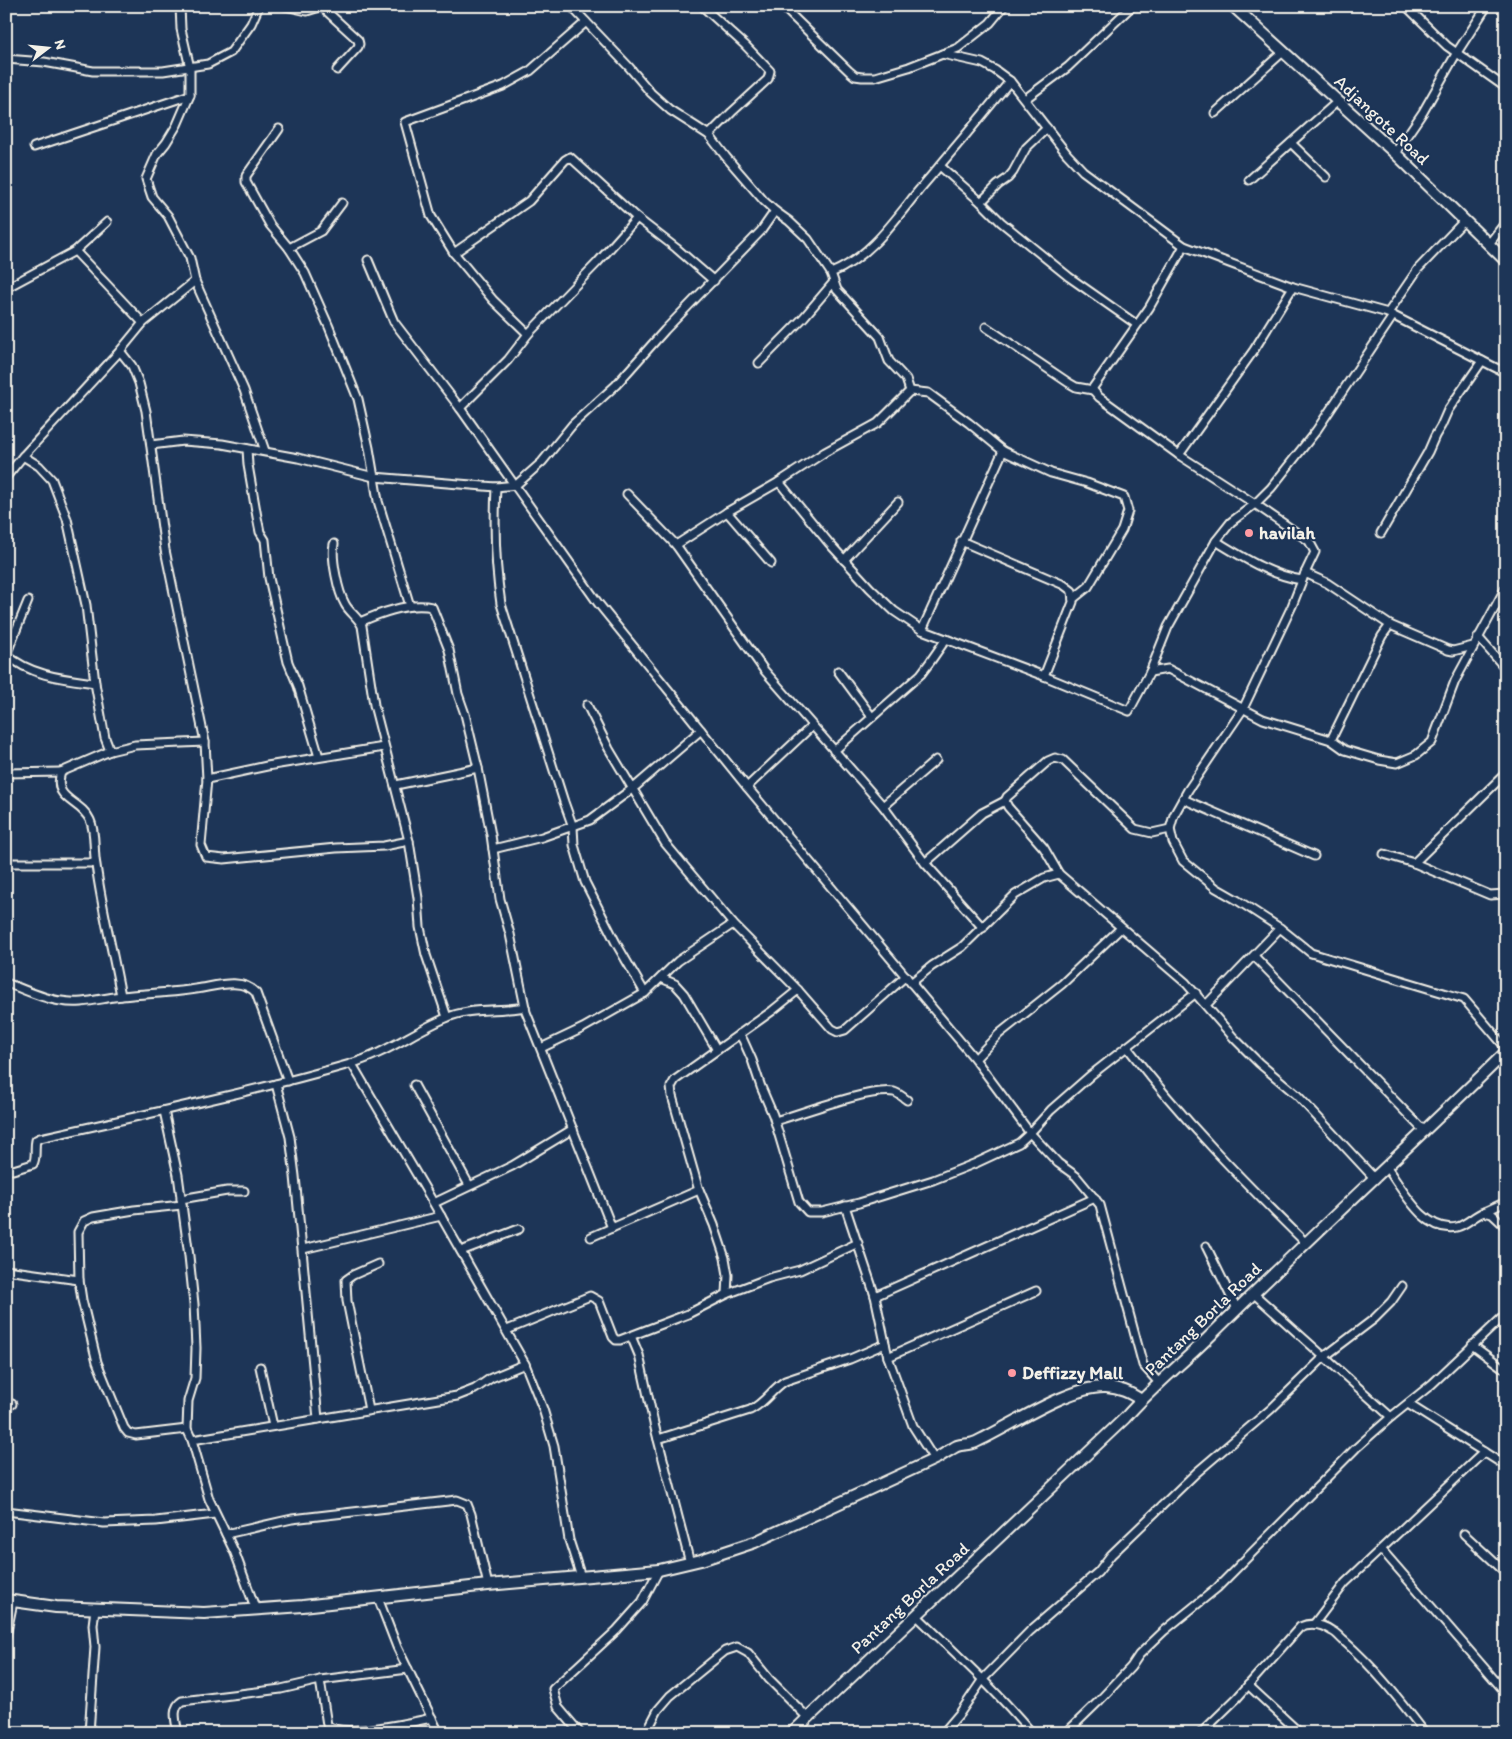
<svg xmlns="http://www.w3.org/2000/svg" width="1512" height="1739" font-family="Itim,sans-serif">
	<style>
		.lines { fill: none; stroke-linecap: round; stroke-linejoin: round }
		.street-casing { stroke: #f4f1e8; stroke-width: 11 }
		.secondary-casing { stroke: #f4f1e8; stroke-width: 14 }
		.street { stroke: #1d3557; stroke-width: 7 }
		.secondary { stroke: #1d3557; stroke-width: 10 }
		.poi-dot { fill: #ff9aa2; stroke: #1d3557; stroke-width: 2 }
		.labels { text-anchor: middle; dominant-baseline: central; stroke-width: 4; stroke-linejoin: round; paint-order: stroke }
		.street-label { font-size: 18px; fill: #f4f1e8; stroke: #1d3557 }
		.poi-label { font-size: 18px; font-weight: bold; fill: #f4f1e8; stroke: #1d3557; text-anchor: start }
	</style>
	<rect width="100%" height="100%" fill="#1d3557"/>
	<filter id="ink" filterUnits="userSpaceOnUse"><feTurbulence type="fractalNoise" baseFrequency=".02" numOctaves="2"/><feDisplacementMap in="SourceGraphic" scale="10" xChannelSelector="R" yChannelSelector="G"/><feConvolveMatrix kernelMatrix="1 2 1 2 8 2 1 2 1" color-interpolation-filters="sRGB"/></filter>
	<g filter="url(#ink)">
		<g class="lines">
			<g class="street-casing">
				<g id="street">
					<polyline points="180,6 181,29 190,68 190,95 177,125 166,143 157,154 146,179 152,197 168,216 190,258 195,281 244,390 265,451"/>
					<polyline points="285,6 307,11 323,6"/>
					<polyline points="571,6 629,67 651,93 670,110 709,135 726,157 764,201 775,211 789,221 808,239 831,273 837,290 880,337 889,361 906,379 910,391 928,393 969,423 1003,451 1051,473 1087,483 1124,497 1128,511 1122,530 1088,587 1073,599"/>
					<polyline points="702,6 745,45 770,71 768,79 732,112 709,135"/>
					<polyline points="782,6 849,71 855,76 862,77 875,77 909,67 958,48 990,23 1004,6"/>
					<polyline points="1406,6 1447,46 1502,85"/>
					<polyline points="322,7 358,40 359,44 358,47 337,70"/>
					<polyline points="942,54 982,63 995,70 1010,81 1067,154 1083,171 1184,246 1293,287 1388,313 1506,373"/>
					<polyline points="6,59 44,62 93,71 163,71 208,64 231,52 251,24 259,6"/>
					<polyline points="1025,99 1068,67 1132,6"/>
					<polyline points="1215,113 1283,52"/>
					<polyline points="1047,128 1026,148 1013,172 1008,178 998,185 981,202 1001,222 1069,277 1136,324"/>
					<polyline points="279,129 246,176 246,182 270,225 289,248 305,273 329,327 358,399 369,448 378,501 410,606"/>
					<polyline points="1291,143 1326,177"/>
					<polyline points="34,147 190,95"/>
					<polyline points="1395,153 1423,112 1456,54 1487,6"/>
					<polyline points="940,166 981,202"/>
					<polyline points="1249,180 1338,101"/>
					<polyline points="1488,245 1506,222"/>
					<polyline points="1184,246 1149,308 1092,389 1099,397 1179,455 1255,504 1309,541 1315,552 1305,573"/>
					<polyline points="289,248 321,231 342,203"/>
					<polyline points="75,251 143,323"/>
					<polyline points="454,253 529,201 565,160 570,157 637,218 676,248 714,281"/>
					<polyline points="368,260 394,322 460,408 598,603 747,787 975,1059 1030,1133 1058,1163 1076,1176 1100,1205 1143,1365 1160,1384"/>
					<path d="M831,273C869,258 894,221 919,190C950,154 980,118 1010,81"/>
					<polyline points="6,288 75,251 107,222"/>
					<polyline points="1388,313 1418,269 1464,221"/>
					<polyline points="986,327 1069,383 1076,387 1093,390"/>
					<polyline points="528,334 493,300 454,253 431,216 405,122 503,86 530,71 586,22"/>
					<polyline points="120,351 132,366 139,383 146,411 165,550 205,742 207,779 201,845 206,857 224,859 336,848 384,846 409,841"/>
					<polyline points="759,363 804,317 833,283"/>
					<polyline points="460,408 508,360 528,334 597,263 637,218"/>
					<polyline points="151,445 183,441 222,444 298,458 374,477 496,487 516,485 542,462 573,424 616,385 665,330 761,231 775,211"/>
					<polyline points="247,449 248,465 257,517 260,532 265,540 269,578 288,662 298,686 319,757"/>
					<polyline points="1179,455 1254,350 1293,287"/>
					<polyline points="23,456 39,466 52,480 67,519 86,605 95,683 105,738 110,751"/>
					<polyline points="6,477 23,456 120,351 143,323 195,281"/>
					<polyline points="779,482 829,543 870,588 894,611 922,630 1044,676 1129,711 1150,672 1168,627 1216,541 1231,522 1255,504 1271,488 1316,431 1393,316"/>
					<path d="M496,487C494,527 495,565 501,604L564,802L573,827L574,845L585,882L616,943L645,993"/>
					<polyline points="627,494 676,545 764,670 883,806 925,863 983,928"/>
					<polyline points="727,512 771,563"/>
					<polyline points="1381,533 1428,452 1435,436 1441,426 1448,410 1482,361"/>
					<polyline points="961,541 1064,585 1072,591 1073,602 1044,676"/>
					<path d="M1216,541C1244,558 1270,575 1302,580"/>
					<path d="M334,544C331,558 338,592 345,604C349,612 358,617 362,626L374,705L409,841L418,898L420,927L426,955L447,1017"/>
					<polyline points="676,545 727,512 779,482 825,452 878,423 910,391"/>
					<polyline points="844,560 898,502"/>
					<path d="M360,622C380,613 410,602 432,607L449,650L458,694L465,714L478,768L491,835L500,899L510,934L526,1012L612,1228"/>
					<polyline points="922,630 1003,451"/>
					<polyline points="1478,637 1506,669"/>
					<polyline points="1473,646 1453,651 1448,650 1390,625 1327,583 1305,573 1292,606 1243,709 1188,790 1174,815 1170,829 1173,842 1183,861 1216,888 1237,900 1280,928 1311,953 1464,999 1506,1048"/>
					<path d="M6,654C30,676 65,679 95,683"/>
					<polyline points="6,655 28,601"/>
					<polyline points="838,671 872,717"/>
					<polyline points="1150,672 1168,669 1263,719 1331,740 1345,750 1379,760 1397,763 1416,755 1432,742 1455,681 1506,587"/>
					<polyline points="587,705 609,749 665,843 733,924 798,990 832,1029 838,1032 845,1030 906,976"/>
					<polyline points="1331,740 1382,636 1390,625"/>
					<polyline points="834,751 921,674 930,662 946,639"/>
					<polyline points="6,773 61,772"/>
					<polyline points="207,779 267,766 384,747"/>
					<polyline points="396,785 478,768"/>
					<polyline points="747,787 812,726"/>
					<polyline points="1183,799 1314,856"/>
					<polyline points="883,806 936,760"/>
					<polyline points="1170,829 1152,833 1135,829 1063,760 1055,758 1048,761 1007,797 1005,801 1008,807 1044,848 1059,874 1186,983 1234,1038 1259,1063 1297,1095 1375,1179"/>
					<polyline points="493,849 542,837 590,820 636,786 701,730"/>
					<polyline points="1384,854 1414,863 1490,895 1506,894"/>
					<polyline points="6,863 95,863"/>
					<polyline points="925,863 982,813 1005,801"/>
					<polyline points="1414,863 1506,773"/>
					<polyline points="1254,956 1425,1132"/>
					<polyline points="661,978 675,984 684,994 717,1050"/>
					<path d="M6,983C24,989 43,999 61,1001C82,1005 101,998 122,996C149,993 175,993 202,988C219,985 243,978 256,993L288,1081"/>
					<polyline points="911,983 932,966 962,947 1015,895 1044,878 1059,874"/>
					<path d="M121,996C113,952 102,909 96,865C93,851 96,832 90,820C80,799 52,801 61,772L110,751L135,745L205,742"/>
					<polyline points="1206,1005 1280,928"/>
					<polyline points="739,1034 743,1040 752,1060 761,1087 773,1115 799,1202 808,1212 822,1212 859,1203 933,1180 976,1163 1019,1143 1030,1133 1051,1110 1091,1075 1196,993"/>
					<path d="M1127,1047C1181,1118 1243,1181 1306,1243"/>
					<polyline points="541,1048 583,1028 645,993 678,961 733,924"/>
					<polyline points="975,1059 999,1034 1062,984 1121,928"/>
					<polyline points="352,1064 430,1197 525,1364 543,1409 554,1446 569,1540 581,1577"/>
					<polyline points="276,1084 290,1137 295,1176 318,1419"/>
					<polyline points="414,1085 469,1185"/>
					<polyline points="164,1111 178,1175 189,1256 194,1304 196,1348 195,1378 188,1401 187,1429 192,1440 209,1499 235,1553 256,1610"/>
					<path d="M775,1121C803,1113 868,1088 894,1092C898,1093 903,1097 907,1100"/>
					<path d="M1387,1168C1403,1190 1425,1234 1457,1227C1466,1225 1475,1215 1484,1212L1492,1214L1506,1227"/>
					<path d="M6,1170H13L33,1164C37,1157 34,1148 36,1140L40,1138C144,1115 248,1093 350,1064C385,1054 413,1032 446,1018C470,1007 499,1012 525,1007"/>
					<polyline points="181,1199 227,1191 244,1191"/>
					<polyline points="434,1203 512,1166 573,1129"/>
					<polyline points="182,1205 134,1210 93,1217 84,1221 78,1232 79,1280 82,1300 97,1362 124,1428 128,1433 136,1435 187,1429"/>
					<polyline points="845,1206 875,1296 888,1357 913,1426 934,1459"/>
					<polyline points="1484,1212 1506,1202"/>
					<polyline points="591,1237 699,1190"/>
					<polyline points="1206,1246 1237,1309"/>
					<polyline points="303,1249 441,1216"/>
					<polyline points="461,1251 519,1229"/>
					<polyline points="6,1270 79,1280"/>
					<polyline points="1253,1293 1391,1417"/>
					<polyline points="727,1294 728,1275 725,1258 714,1225 698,1187 672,1096 671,1087 675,1080 772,1011 798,990"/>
					<polyline points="875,1296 1095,1198"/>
					<polyline points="507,1330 590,1296 599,1301 613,1337 616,1340 620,1340 688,1314 727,1294 769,1278 800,1270 858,1243"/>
					<polyline points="631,1336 639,1355 655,1428 690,1563"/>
					<polyline points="1472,1345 1506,1370"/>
					<polyline points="888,1357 1036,1291"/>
					<polyline points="260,1367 273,1426"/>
					<polyline points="6,1403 12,1404"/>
					<polyline points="1408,1404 1506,1466"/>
					<polyline points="369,1410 347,1301 346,1280 353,1275 378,1264"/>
					<path d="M658,1439L750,1410C765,1403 772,1389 785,1381L850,1359L885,1344"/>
					<polyline points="192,1440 457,1396 475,1389 491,1378 525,1364"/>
					<polyline points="6,1511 104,1523 156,1521 215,1514"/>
					<polyline points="226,1534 292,1519 457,1500 467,1504 471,1514 488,1585"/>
					<polyline points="1464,1534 1506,1573"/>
					<polyline points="1382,1550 1506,1693"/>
					<polyline points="378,1598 397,1647 439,1733"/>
					<path d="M916,1615C956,1654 996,1690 1032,1733"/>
					<polyline points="1314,1624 1345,1583 1484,1452"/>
					<polyline points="6,1636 13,1602"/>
					<path d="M320,1680L327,1725C341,1739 412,1722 432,1718"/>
					<polyline points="1248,1685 1300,1733"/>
					<polyline points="89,1733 95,1647 93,1625 95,1609"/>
					<path d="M178,1733C176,1722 171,1708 182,1701L281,1689L320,1680L408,1669"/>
					<polyline points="580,1733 558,1707 553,1689 617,1630 642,1602 659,1570"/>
					<polyline points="646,1733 658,1710 670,1696 725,1651 737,1647 748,1653 769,1679 808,1718"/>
					<polyline points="943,1733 960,1713 983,1679 1030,1631 1098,1572 1111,1555 1196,1473 1271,1409 1324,1357 1374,1319 1391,1302 1402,1286"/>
					<polyline points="1066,1733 1099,1701 1131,1667 1139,1655 1164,1631 1217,1588 1356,1448 1391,1417 1432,1384 1506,1314"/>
					<path d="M1201,1733L1237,1698L1300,1627C1311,1622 1322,1624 1332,1631C1337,1633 1340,1638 1344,1641C1375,1668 1400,1700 1425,1733"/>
				</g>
			</g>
			<g class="secondary-casing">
				<g id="secondary">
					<polyline points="1233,6 1395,153 1506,261"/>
					<path d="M6,1600L56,1607L204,1613L303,1606L488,1585L659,1570L701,1560L755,1542L937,1458C944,1454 951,1449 957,1446C963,1444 970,1445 976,1442C1009,1427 1071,1385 1106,1387C1120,1388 1129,1392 1141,1400"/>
					<path d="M792,1733L1125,1418C1152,1387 1184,1362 1213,1333C1309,1238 1409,1147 1506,1052"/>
				</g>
			</g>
			<use href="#street" class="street"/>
			<use href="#secondary" class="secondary"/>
		</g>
	</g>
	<g class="poi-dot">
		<circle cx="1249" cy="533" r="5"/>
		<circle cx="1012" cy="1373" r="5"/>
	</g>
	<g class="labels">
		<g class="street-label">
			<text transform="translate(1382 120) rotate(43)">Adjangote Road</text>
			<text transform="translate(1203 1319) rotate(-44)">Pantang Borla Road</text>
			<text transform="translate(910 1598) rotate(-43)">Pantang Borla Road</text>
		</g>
		<g class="poi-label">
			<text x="1259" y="533">havilah</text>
			<text x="1022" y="1373">Deffizzy Mall</text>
		</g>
	</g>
	<rect width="1512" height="1739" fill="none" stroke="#1d3557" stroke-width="25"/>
	<rect x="12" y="12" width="1487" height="1714" fill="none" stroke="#f4f1e8" stroke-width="2" filter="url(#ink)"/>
	<g transform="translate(48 48) rotate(74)" stroke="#1d3557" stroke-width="4" paint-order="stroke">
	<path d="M0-4L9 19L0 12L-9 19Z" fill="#f4f1e8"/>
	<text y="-8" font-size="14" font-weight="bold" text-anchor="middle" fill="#f4f1e8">N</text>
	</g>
</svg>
